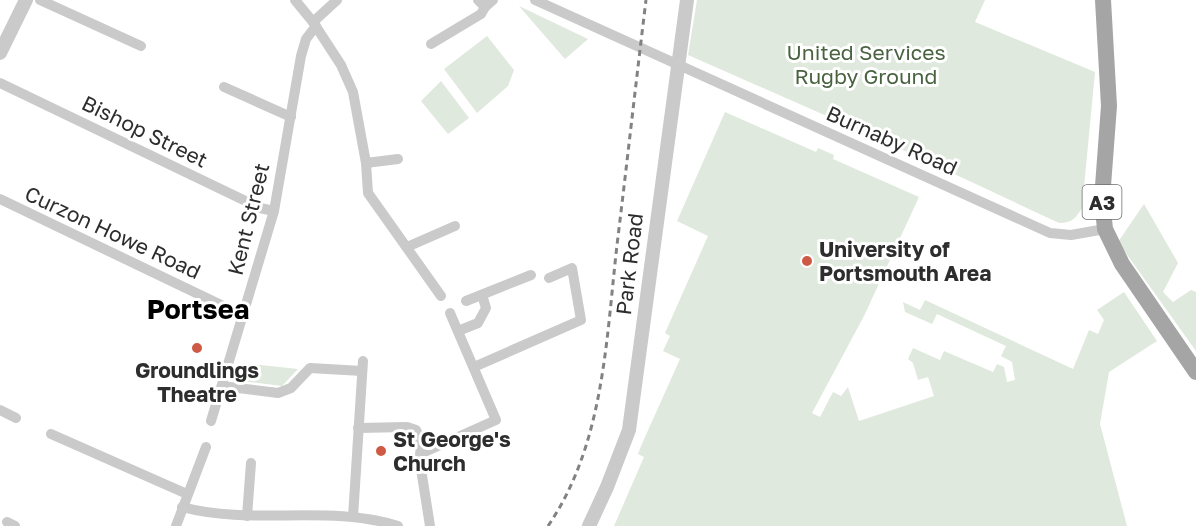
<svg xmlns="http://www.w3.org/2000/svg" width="1196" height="526" font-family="'Golos Text',sans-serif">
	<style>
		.green { fill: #e0e9dd }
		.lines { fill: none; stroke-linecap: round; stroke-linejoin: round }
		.minor { stroke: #cacaca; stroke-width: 10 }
		.tertiary { stroke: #cacaca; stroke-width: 14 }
		.primary { stroke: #a5a5a5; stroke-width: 16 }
		.rail { stroke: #828282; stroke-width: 3; stroke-dasharray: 6 4.5; stroke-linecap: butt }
		.poi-dot { fill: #ce5a45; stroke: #fff; stroke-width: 2 }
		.labels { text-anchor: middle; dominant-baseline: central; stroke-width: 6; stroke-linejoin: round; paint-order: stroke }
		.shield { fill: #fff; stroke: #6c6c6c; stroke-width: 1.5 }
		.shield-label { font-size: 20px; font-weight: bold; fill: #2d2d2d }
		.park-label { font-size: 21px; fill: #496341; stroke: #fff }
		.street-label { font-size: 21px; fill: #2d2d2d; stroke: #fff }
		.poi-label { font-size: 21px; font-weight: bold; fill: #2d2d2d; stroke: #fff; text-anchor: start }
		.district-label { font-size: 27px; font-weight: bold; fill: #000; stroke: #fff }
	</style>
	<rect width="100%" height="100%" fill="#fff"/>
	<g class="green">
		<path d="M697,0H985L975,22L1095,72L1082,208C1076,218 1072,223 1059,223L888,143L688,55Z"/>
		<polygon points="519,6 588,39 565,59"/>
		<polygon points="487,36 514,70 508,86 477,113 444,69"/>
		<polygon points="441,81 469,118 448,134 421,101"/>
		<polygon points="725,112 816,152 818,148 834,155 833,159 919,197 864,316 812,413 820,417 833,392 841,396 848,387 859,421 934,396 928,377 918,380 913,363 908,359 913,348 940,360 944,351 993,372 997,364 1004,367 1007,382 1015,380 1012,362 1001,356 1006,346 937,314 932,324 905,312 903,302 920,310 925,300 1073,369 1089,330 1098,334 1104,320 1097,310 1124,292 1157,341 1109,372 1100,424 1127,526 614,526 644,457 638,454 641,446 680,359 663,351 670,336 665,333 708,236 677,221"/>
		<polygon points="1144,204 1178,263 1163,292 1173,302 1191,290 1196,292 1196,351 1118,242"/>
		<polygon points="241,363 298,369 282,386 242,381 237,378"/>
	</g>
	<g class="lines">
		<g class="minor">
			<polyline points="40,0 141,46"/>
			<polyline points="295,0 313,22 341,65 353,92 366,163 368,193 441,296"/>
			<polyline points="478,0 485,7 493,0"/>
			<polyline points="535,0 1050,233 1071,235 1105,229"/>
			<polyline points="313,22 337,0"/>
			<polyline points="431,44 481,14 485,7"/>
			<polyline points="0,83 260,208 274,211"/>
			<polyline points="224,87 291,117"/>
			<polyline points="366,163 398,159"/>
			<polyline points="0,199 242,315"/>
			<polyline points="407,247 455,226"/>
			<polyline points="466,301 531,275"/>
			<polyline points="458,331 478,323 486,308 482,295"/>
			<polyline points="474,367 581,320 572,268 549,278"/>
			<polyline points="222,386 278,393 291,388 310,368 362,371"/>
			<polyline points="0,410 16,418"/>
			<polyline points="211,421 274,211 301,56 306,39 316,26"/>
			<polyline points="358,428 407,427 416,430 420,438 421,469 430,526"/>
			<polyline points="51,434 187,494"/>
			<polyline points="420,454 496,420 450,313"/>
			<path d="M182,507C253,526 328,504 398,526"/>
			<polyline points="247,516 251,463"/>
			<polyline points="353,517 363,361"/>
			<polyline points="7,522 15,526"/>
			<polyline points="176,526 206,447"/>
		</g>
		<g class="tertiary">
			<polyline points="0,53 26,0"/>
			<polyline points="589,526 607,487 629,430 687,0"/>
		</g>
		<polyline class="primary" points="1103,0 1109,106 1102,199 1105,229 1122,264 1196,372"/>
		<path class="rail" d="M548,526C604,444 606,341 617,245C627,163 636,82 646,0"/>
	</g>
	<g class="poi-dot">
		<circle cx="807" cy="261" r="6"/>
		<circle cx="197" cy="348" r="6"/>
		<circle cx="381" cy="451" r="6"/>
	</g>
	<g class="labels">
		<rect class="shield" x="1082.5" y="185" width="39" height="34" rx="4.5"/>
		<g class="shield-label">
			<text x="1102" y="202">A3</text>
		</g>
		<g class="park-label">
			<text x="866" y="52">United Services<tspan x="866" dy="24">Rugby Ground</tspan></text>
		</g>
		<g class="street-label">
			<text transform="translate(145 131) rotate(26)">Bishop Street</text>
			<text transform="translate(892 140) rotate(24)">Burnaby Road</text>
			<text transform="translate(248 219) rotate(-76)">Kent Street</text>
			<text transform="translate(113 232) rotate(25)">Curzon Howe Road</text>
			<text transform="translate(629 264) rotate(-83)">Park Road</text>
		</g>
		<g class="poi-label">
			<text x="819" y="249">University of<tspan x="819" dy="24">Portsmouth Area</tspan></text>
			<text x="197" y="370" text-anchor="middle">Groundlings<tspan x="197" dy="24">Theatre</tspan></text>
			<text x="393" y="439">St George's<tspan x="393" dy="24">Church</tspan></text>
		</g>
		<g class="district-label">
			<text x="198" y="309">Portsea</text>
		</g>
	</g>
</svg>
